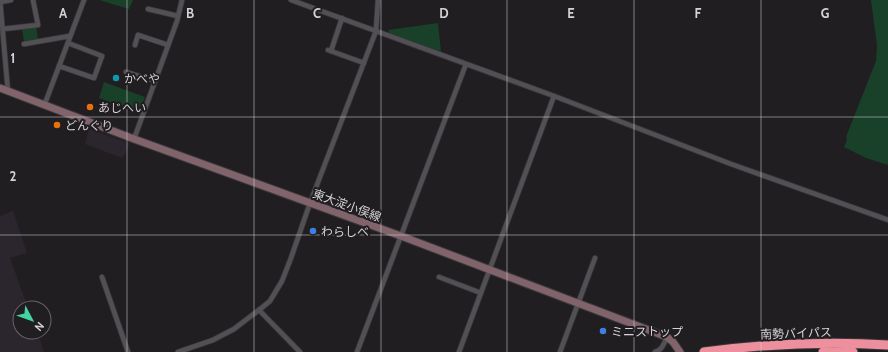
<svg xmlns="http://www.w3.org/2000/svg" width="888" height="352" font-family="Cabin,'Noto Sans JP',sans-serif">
	<style>
		.built { fill: #2b252e }
		.green { fill: #194028 }
		.lines { fill: none; stroke-linecap: round; stroke-linejoin: round }
		.street-casing { stroke: #3a383b; stroke-width: 6 }
		.secondary-casing { stroke: #3a383b; stroke-width: 9 }
		.highway-casing { stroke: #3a383b; stroke-width: 11 }
		.street { stroke: #535055; stroke-width: 4.5 }
		.secondary { stroke: #81636b; stroke-width: 7 }
		.highway { stroke: #ed8f9d; stroke-width: 9 }
		.grid { fill: none; stroke: #d4d2d5; stroke-width: 1; stroke-opacity: 0.55 }
		.culture-dot { fill: #0f9aa8; stroke: #211e22; stroke-width: 1.5 }
		.food-dot { fill: #e8710a; stroke: #211e22; stroke-width: 1.5 }
		.shop-dot { fill: #3f7fe0; stroke: #211e22; stroke-width: 1.5 }
		.labels { text-anchor: middle; dominant-baseline: central; stroke-width: 4; stroke-linejoin: round; paint-order: stroke }
		.poi-label { font-size: 12px; fill: #d4d2d5; stroke: #211e22; text-anchor: start }
		.street-label { font-size: 12px; fill: #d4d2d5; stroke: #211e22 }
		.grid-label { font-size: 13px; text-anchor: middle; font-weight: bold; fill: #d4d2d5; stroke: #211e22; stroke-width: 4; stroke-linejoin: round; paint-order: stroke }
	</style>
	<rect width="100%" height="100%" fill="#211e22"/>
	<g class="built">
		<polygon points="89,129 129,143 128,149 122,158 85,144"/>
		<polygon points="13,211 27,253 10,258 28,308 20,308 20,332 37,332 44,352 0,352 0,216"/>
	</g>
	<g class="green">
		<polygon points="99,0 133,0 129,9"/>
		<polygon points="871,0 888,0 888,165 866,158 844,147 847,140 846,137 876,61 877,45"/>
		<polygon points="438,23 441,52 390,34 388,30"/>
		<polygon points="36,26 38,39 24,41 22,29"/>
		<polygon points="104,82 145,97 139,112 99,98"/>
	</g>
	<g class="lines">
		<g class="street-casing">
			<g id="street">
				<polyline points="0,0 8,92"/>
				<polyline points="291,0 554,96 731,164 888,220"/>
				<polyline points="0,2 11,0"/>
				<polyline points="148,9 178,16"/>
				<polyline points="3,29 38,25 33,0"/>
				<polyline points="24,44 70,36"/>
				<polyline points="135,45 138,35 168,45"/>
				<polyline points="328,50 364,63"/>
				<polyline points="331,51 342,18"/>
				<polyline points="59,66 94,78 102,56 68,43"/>
				<polyline points="126,72 155,81"/>
				<polyline points="44,106 84,0"/>
				<polyline points="134,139 177,21 182,0"/>
				<polyline points="102,277 128,352"/>
				<polyline points="439,277 481,293"/>
				<polyline points="259,310 300,352"/>
				<polyline points="178,352 213,340 234,329 259,310 270,301 282,281 291,258 310,203 376,31 378,0"/>
				<polyline points="357,352 466,64"/>
				<polyline points="459,352 554,96"/>
				<polyline points="560,352 595,258"/>
				<path d="M655,352C662,350 664,344 667,337"/>
			</g>
		</g>
		<g class="secondary-casing">
			<polyline id="secondary" points="0,88 134,139 401,236 667,337 673,342 680,352"/>
		</g>
		<g class="highway-casing">
			<g id="highway">
				<path d="M704,352C765,344 827,341 888,345"/>
				<polyline points="823,352 853,352"/>
			</g>
		</g>
		<use href="#street" class="street"/>
		<use href="#secondary" class="secondary"/>
		<use href="#highway" class="highway"/>
	</g>
	<path class="grid" d="M127,0V352M254,0V352M381,0V352M507,0V352M634,0V352M761,0V352M0,117H888M0,235H888"/>
	<circle class="culture-dot" cx="116" cy="78" r="4"/>
	<g class="food-dot">
		<circle cx="90" cy="107" r="4"/>
		<circle cx="57" cy="125" r="4"/>
	</g>
	<g class="shop-dot">
		<circle cx="313" cy="231" r="4"/>
		<circle cx="603" cy="331" r="4"/>
	</g>
	<g class="labels">
		<g class="poi-label">
			<text x="124" y="78">かべや</text>
			<text x="98" y="107">あじへい</text>
			<text x="65" y="125">どんぐり</text>
			<text x="321" y="231">わらしべ</text>
			<text x="611" y="331">ミニストップ</text>
		</g>
		<g class="street-label">
			<text transform="translate(347 205) rotate(20)">東大淀小俣線</text>
			<text transform="translate(796 333) rotate(-2)">南勢バイパス</text>
		</g>
	</g>
	<g class="grid-label">
		<text x="63" y="18">A</text>
		<text x="190" y="18">B</text>
		<text x="317" y="18">C</text>
		<text x="444" y="18">D</text>
		<text x="571" y="18">E</text>
		<text x="698" y="18">F</text>
		<text x="825" y="18">G</text>
		<text x="13" y="63">1</text>
		<text x="13" y="181">2</text>
	</g>
	<g transform="translate(32 320) rotate(131)"><circle r="19" fill="#211e22" stroke="#69666a"/>
	<path d="M0-3L7 15L0 10L-7 15Z" fill="#42d4a1"/>
	<text y="-6" font-size="11" font-weight="bold" text-anchor="middle" fill="#d4d2d5">N</text>
	</g>
</svg>
